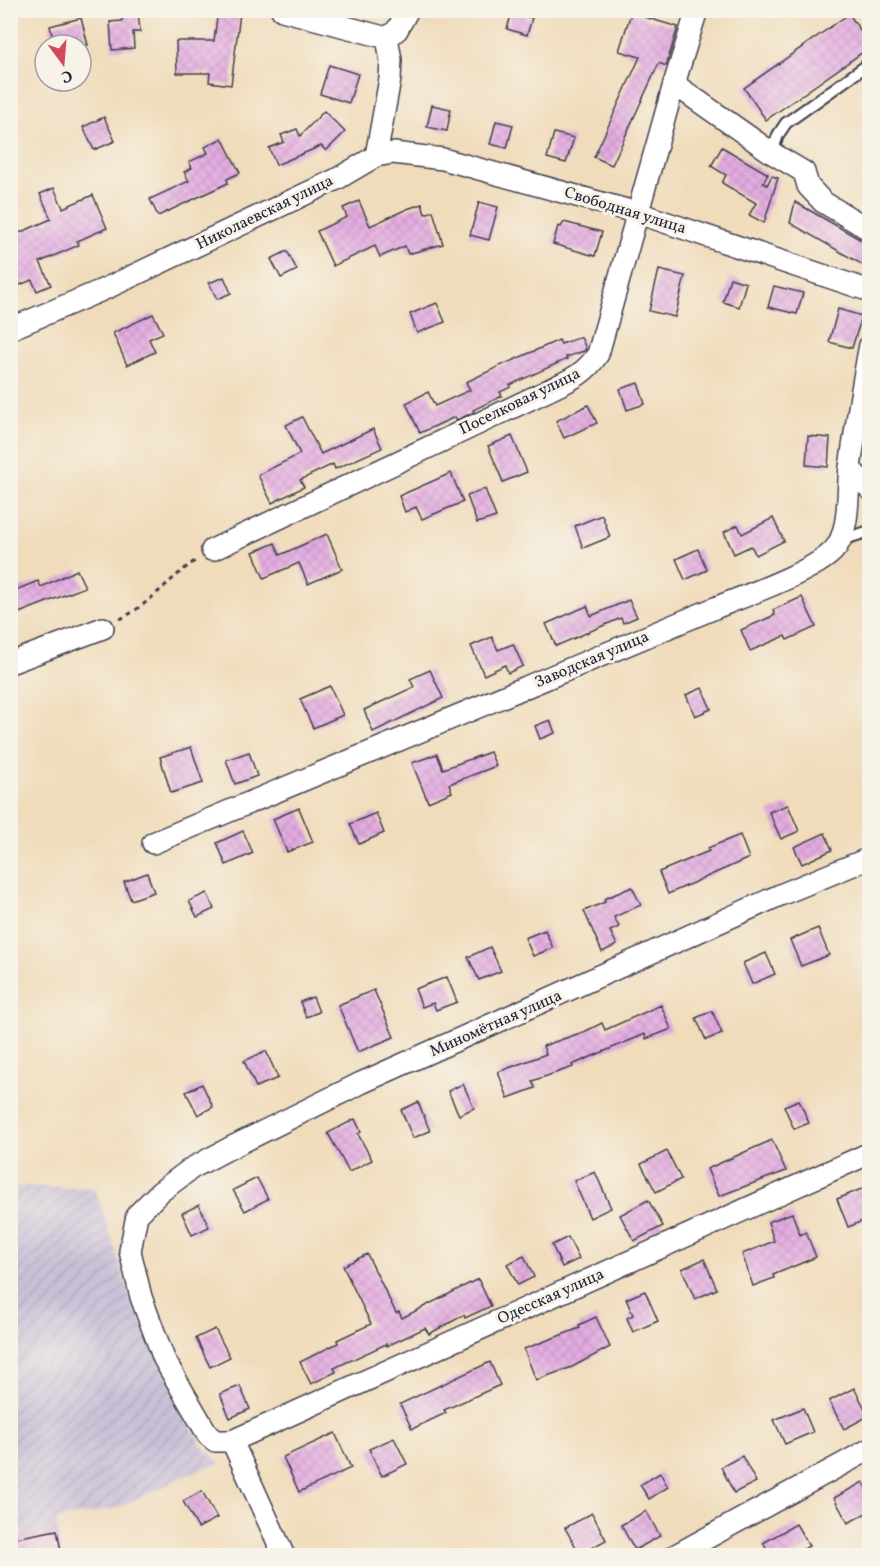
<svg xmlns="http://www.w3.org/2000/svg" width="880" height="1566" font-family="Vollkorn,serif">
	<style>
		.industrial { fill: url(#industrial-furrows) }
		.building { fill: url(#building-cross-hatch) }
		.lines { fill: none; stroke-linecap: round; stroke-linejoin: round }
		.lane-casing { stroke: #413e4e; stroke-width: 14 }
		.street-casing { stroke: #413e4e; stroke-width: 24 }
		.path { stroke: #413e4e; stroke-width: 3; stroke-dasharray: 4.5 4.5; stroke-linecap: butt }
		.lane { stroke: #fff; stroke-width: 10 }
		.street { stroke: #fff; stroke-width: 21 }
		.labels { text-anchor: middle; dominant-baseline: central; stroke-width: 6; stroke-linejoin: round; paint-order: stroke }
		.street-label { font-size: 16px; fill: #22223b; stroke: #f7f3e8 }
	</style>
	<defs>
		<pattern id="industrial-furrows" width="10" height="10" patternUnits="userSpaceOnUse" patternTransform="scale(1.5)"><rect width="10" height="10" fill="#c9bfd7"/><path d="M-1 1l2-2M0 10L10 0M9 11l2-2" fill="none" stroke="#aca4b9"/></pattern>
		<pattern id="building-cross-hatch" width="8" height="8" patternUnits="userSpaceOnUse" patternTransform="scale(1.5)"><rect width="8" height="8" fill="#e4ace1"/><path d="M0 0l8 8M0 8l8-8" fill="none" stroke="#c394c2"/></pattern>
	</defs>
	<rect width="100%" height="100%" fill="#f7f3e8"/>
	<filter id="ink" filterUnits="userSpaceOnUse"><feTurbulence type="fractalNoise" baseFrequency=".0167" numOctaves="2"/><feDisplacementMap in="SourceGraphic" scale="12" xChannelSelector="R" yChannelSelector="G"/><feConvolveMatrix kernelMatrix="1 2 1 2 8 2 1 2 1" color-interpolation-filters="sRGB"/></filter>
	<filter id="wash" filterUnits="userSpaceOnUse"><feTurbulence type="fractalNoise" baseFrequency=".008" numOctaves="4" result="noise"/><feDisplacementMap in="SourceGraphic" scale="24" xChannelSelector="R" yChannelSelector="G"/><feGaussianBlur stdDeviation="1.35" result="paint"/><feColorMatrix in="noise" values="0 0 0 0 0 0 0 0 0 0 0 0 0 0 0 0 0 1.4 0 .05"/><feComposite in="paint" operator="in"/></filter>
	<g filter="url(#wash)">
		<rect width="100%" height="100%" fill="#f0dcbb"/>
		<polygon class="industrial" points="11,1186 95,1188 132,1301 191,1426 204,1448 220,1463 196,1471 117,1508 56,1520 62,1555 11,1556"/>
		<g id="blocks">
			<g class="building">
				<polygon points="218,10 240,13 231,85 209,82 210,73 177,73 176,41 214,41"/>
				<polygon points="138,11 140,32 133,32 134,48 112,50 110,22 122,21 122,13"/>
				<polygon points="512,12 532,18 527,35 507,29"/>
				<polygon points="631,13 678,27 666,66 659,63 612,165 594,157 640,57 619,51"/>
				<polygon points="849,14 870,44 870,47 766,120 744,88"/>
				<polygon points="81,18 88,45 54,45 50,26"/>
				<polygon points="329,65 358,74 349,103 320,94"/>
				<polygon points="432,105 451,109 447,131 427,127"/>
				<polygon points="324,111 345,132 326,151 321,146 276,165 269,148 284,142 281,135 297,129 300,136"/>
				<polygon points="104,117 115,141 94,150 83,127"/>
				<polygon points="496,121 513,125 507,148 490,144"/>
				<polygon points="554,133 574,138 566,163 547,158"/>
				<polygon points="222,138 240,173 227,179 228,183 158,216 150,199 189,181 184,172 192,168 189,162 208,153 205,147"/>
				<polygon points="722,147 768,174 763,183 767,185 772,176 778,178 764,223 749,215 756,203 722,183 726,175 711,166"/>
				<polygon points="54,188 63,208 93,195 107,228 77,241 79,245 40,262 51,285 37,291 32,280 10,289 10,237 51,219 40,194"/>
				<polygon points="359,201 370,226 407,209 422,204 425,214 433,211 443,244 408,254 405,246 380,257 375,246 333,266 317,231 347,217 343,208"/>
				<polygon points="479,202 498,207 489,240 470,235"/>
				<polygon points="795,202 870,245 870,269 790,223"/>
				<polygon points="564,222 602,232 595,256 553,244 558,226 561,227"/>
				<polygon points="287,251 297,270 281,278 271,259"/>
				<polygon points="659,270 685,276 675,317 649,311"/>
				<polygon points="224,277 231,293 217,299 209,283"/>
				<polygon points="730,278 746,283 739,307 723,302"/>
				<polygon points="774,286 803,293 797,314 768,307"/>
				<polygon points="437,303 445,322 417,333 410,314"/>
				<polygon points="838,309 862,316 852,348 829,342"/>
				<polygon points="153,314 163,333 149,339 155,352 127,365 113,333"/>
				<polygon points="581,337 586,349 584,351 566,357 567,359 510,385 511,387 500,392 502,396 473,410 474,412 457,420 455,417 420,433 406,403 428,392 435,406 470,390 466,382 500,366 559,340 561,344"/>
				<polygon points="638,383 645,404 627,410 620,389"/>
				<polygon points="588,405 597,423 564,438 556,421"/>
				<polygon points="302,417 321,454 373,429 382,448 335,469 333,464 300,480 304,487 272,503 258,475 300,454 286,425"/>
				<polygon points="512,436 527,472 503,482 488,446"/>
				<polygon points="808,436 830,438 828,467 806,465"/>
				<polygon points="451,473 463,502 422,519 416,507 405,512 399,496"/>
				<polygon points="485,489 496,517 477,523 467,496"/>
				<polygon points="602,515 610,537 583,548 575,526"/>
				<polygon points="773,518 784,541 756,555 751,546 734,554 724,532 738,525 742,534"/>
				<polygon points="327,534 342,569 308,584 299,563 264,578 253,552 275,543 280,555"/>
				<polygon points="698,549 707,570 685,580 676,559"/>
				<polygon points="77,570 85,587 19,613 11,592 38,581 41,587"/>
				<polygon points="802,597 816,627 787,640 785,636 750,651 741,630 775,615 773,610"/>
				<polygon points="629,600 637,617 623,623 621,618 556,646 546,624 587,606 591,616"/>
				<polygon points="492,637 498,650 513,644 523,666 508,673 505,665 484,675 471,646"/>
				<polygon points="430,670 443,698 373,732 364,710 414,687 410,679"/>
				<polygon points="330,686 343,715 313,728 300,699"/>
				<polygon points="702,688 711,709 695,716 686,695"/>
				<polygon points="550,720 555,733 540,739 535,726"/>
				<polygon points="191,747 203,783 171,793 160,757"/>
				<polygon points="249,752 257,776 235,784 226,760"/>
				<polygon points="490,752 496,766 449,784 452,792 428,802 412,763 437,754 443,769"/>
				<polygon points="788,805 799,831 781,839 769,812"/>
				<polygon points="299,808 313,842 287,852 273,819"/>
				<polygon points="376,813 384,833 359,844 350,824"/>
				<polygon points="243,831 253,853 226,865 217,843"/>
				<polygon points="825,833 832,850 802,864 794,847"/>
				<polygon points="740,835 749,858 668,894 659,872 709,851 708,848"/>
				<polygon points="147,873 154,892 131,900 124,882"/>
				<polygon points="632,887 641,905 614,917 619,927 610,931 617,945 602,952 584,911 605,902 604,899"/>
				<polygon points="207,893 214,909 197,917 189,901"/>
				<polygon points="818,928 829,955 801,966 790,940"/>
				<polygon points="545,930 553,948 533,956 525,938"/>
				<polygon points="490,947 501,971 479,980 468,957"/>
				<polygon points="766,953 775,974 752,984 743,963"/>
				<polygon points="447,977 457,1002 436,1010 433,1003 422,1007 415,989"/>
				<polygon points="374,990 394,1037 358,1052 338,1005"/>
				<polygon points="313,997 319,1012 306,1017 300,1002"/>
				<polygon points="661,1005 671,1029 646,1039 645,1034 572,1065 573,1067 532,1081 535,1088 508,1098 498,1072 546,1054 543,1046 586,1031 602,1023 605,1030"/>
				<polygon points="712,1011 722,1033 706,1040 696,1018"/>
				<polygon points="266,1051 278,1078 256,1087 244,1061"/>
				<polygon points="202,1084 213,1107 198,1115 186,1092"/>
				<polygon points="463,1084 474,1108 459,1115 448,1091"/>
				<polygon points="799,1100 809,1123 794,1129 784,1106"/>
				<polygon points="418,1102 430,1131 413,1138 401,1110"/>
				<polygon points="355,1119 361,1132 358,1134 372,1160 349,1172 328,1133"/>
				<polygon points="772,1140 786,1171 719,1196 707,1169"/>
				<polygon points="667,1151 681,1179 656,1192 641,1164"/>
				<polygon points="595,1172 611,1208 590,1218 574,1181"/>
				<polygon points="257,1178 268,1199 245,1211 233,1190"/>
				<polygon points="864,1188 870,1202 870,1218 848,1227 837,1199"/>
				<polygon points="648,1200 663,1226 634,1241 620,1215"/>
				<polygon points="199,1205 209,1227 192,1235 182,1213"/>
				<polygon points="792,1213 800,1235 806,1232 816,1257 773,1275 774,1278 753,1286 742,1254 774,1241 768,1222"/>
				<polygon points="568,1237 579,1259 562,1267 552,1245"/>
				<polygon points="367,1254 396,1313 399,1312 402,1318 478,1279 491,1306 465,1318 464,1315 429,1334 425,1328 387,1346 386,1344 334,1368 336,1372 311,1384 300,1362 338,1343 337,1340 371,1324 343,1266"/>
				<polygon points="524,1256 534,1277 518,1285 507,1264"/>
				<polygon points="704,1259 717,1289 695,1299 682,1269"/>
				<polygon points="645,1291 658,1321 633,1332 627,1318 633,1315 626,1299"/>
				<polygon points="596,1317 610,1347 572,1367 536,1380 524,1349 580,1328 579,1325"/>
				<polygon points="215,1329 230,1357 210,1367 196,1338"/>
				<polygon points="490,1362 500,1385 444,1410 446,1413 412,1429 400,1404"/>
				<polygon points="240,1386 250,1409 230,1418 220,1394"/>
				<polygon points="854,1388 869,1416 844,1429 829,1401"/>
				<polygon points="803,1408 813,1432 785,1444 774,1420"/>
				<polygon points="335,1433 351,1468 299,1492 283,1457"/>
				<polygon points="394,1438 407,1464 382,1476 369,1449"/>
				<polygon points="742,1456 756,1482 734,1493 721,1467"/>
				<polygon points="660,1473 668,1487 649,1499 640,1485"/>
				<polygon points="863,1482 870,1493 870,1511 848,1523 834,1498"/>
				<polygon points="202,1491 217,1518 198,1528 183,1501"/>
				<polygon points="646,1511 660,1536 635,1550 621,1525"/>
				<polygon points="592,1513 606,1540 580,1554 565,1528"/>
				<polygon points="796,1524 809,1546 792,1556 771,1556 763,1543"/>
				<polygon points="57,1530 62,1556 10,1556 10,1539"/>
			</g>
		</g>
	</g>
	<g filter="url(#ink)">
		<use href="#blocks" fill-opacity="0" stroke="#413e4e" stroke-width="1.5"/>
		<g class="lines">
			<g class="lane-casing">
				<g id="lane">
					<polyline points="772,153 778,135 786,123 870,63"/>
					<polyline points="841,540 870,531"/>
				</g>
			</g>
			<g class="street-casing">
				<g id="street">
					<polyline points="282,10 387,38"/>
					<polyline points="674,84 772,153 804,172 808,186 823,202 870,230"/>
					<polyline points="376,156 390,79 391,60 387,38 397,30 408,10"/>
					<polyline points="10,329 107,288 337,179 376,156 393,153 443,159 638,213 870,291"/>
					<polyline points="850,469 870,489"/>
					<path d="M212,550L545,392C567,381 584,376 598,354L674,84L697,10"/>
					<polyline points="10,663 103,628"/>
					<path d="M153,843L715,608C744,596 813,572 833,551C851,533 847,490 850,467C856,426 862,386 870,345"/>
					<polyline points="232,1441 870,1153"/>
					<polyline points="284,1556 232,1441 215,1441 208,1435 164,1359 141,1297 130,1251 137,1215 160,1192 192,1168 228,1149 361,1083 780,895 870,858"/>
					<polyline points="674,1556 870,1449"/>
				</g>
			</g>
			<path class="path" d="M120,619C149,605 169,579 195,561"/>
			<use href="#lane" class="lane"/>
			<use href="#street" class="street"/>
		</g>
	</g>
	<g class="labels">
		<g class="street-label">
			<text transform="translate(625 211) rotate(17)">Свободная улица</text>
			<text transform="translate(265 213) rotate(-26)">Николаевская улица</text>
			<text transform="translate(520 402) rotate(-26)">Поселковая улица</text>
			<text transform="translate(592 660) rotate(-23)">Заводская улица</text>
			<text transform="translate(496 1024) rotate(-24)">Миномётная улица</text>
			<text transform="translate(551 1297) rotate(-24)">Одесская улица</text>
		</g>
	</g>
	<rect width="880" height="1566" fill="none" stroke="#f7f3e8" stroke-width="36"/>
	<g transform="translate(63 63) rotate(164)"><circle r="28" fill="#f7f3e8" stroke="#a29fa3" stroke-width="1.5"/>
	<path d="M0-4.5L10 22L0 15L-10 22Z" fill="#d1495b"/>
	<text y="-9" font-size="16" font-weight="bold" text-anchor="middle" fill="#22223b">С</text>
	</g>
</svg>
